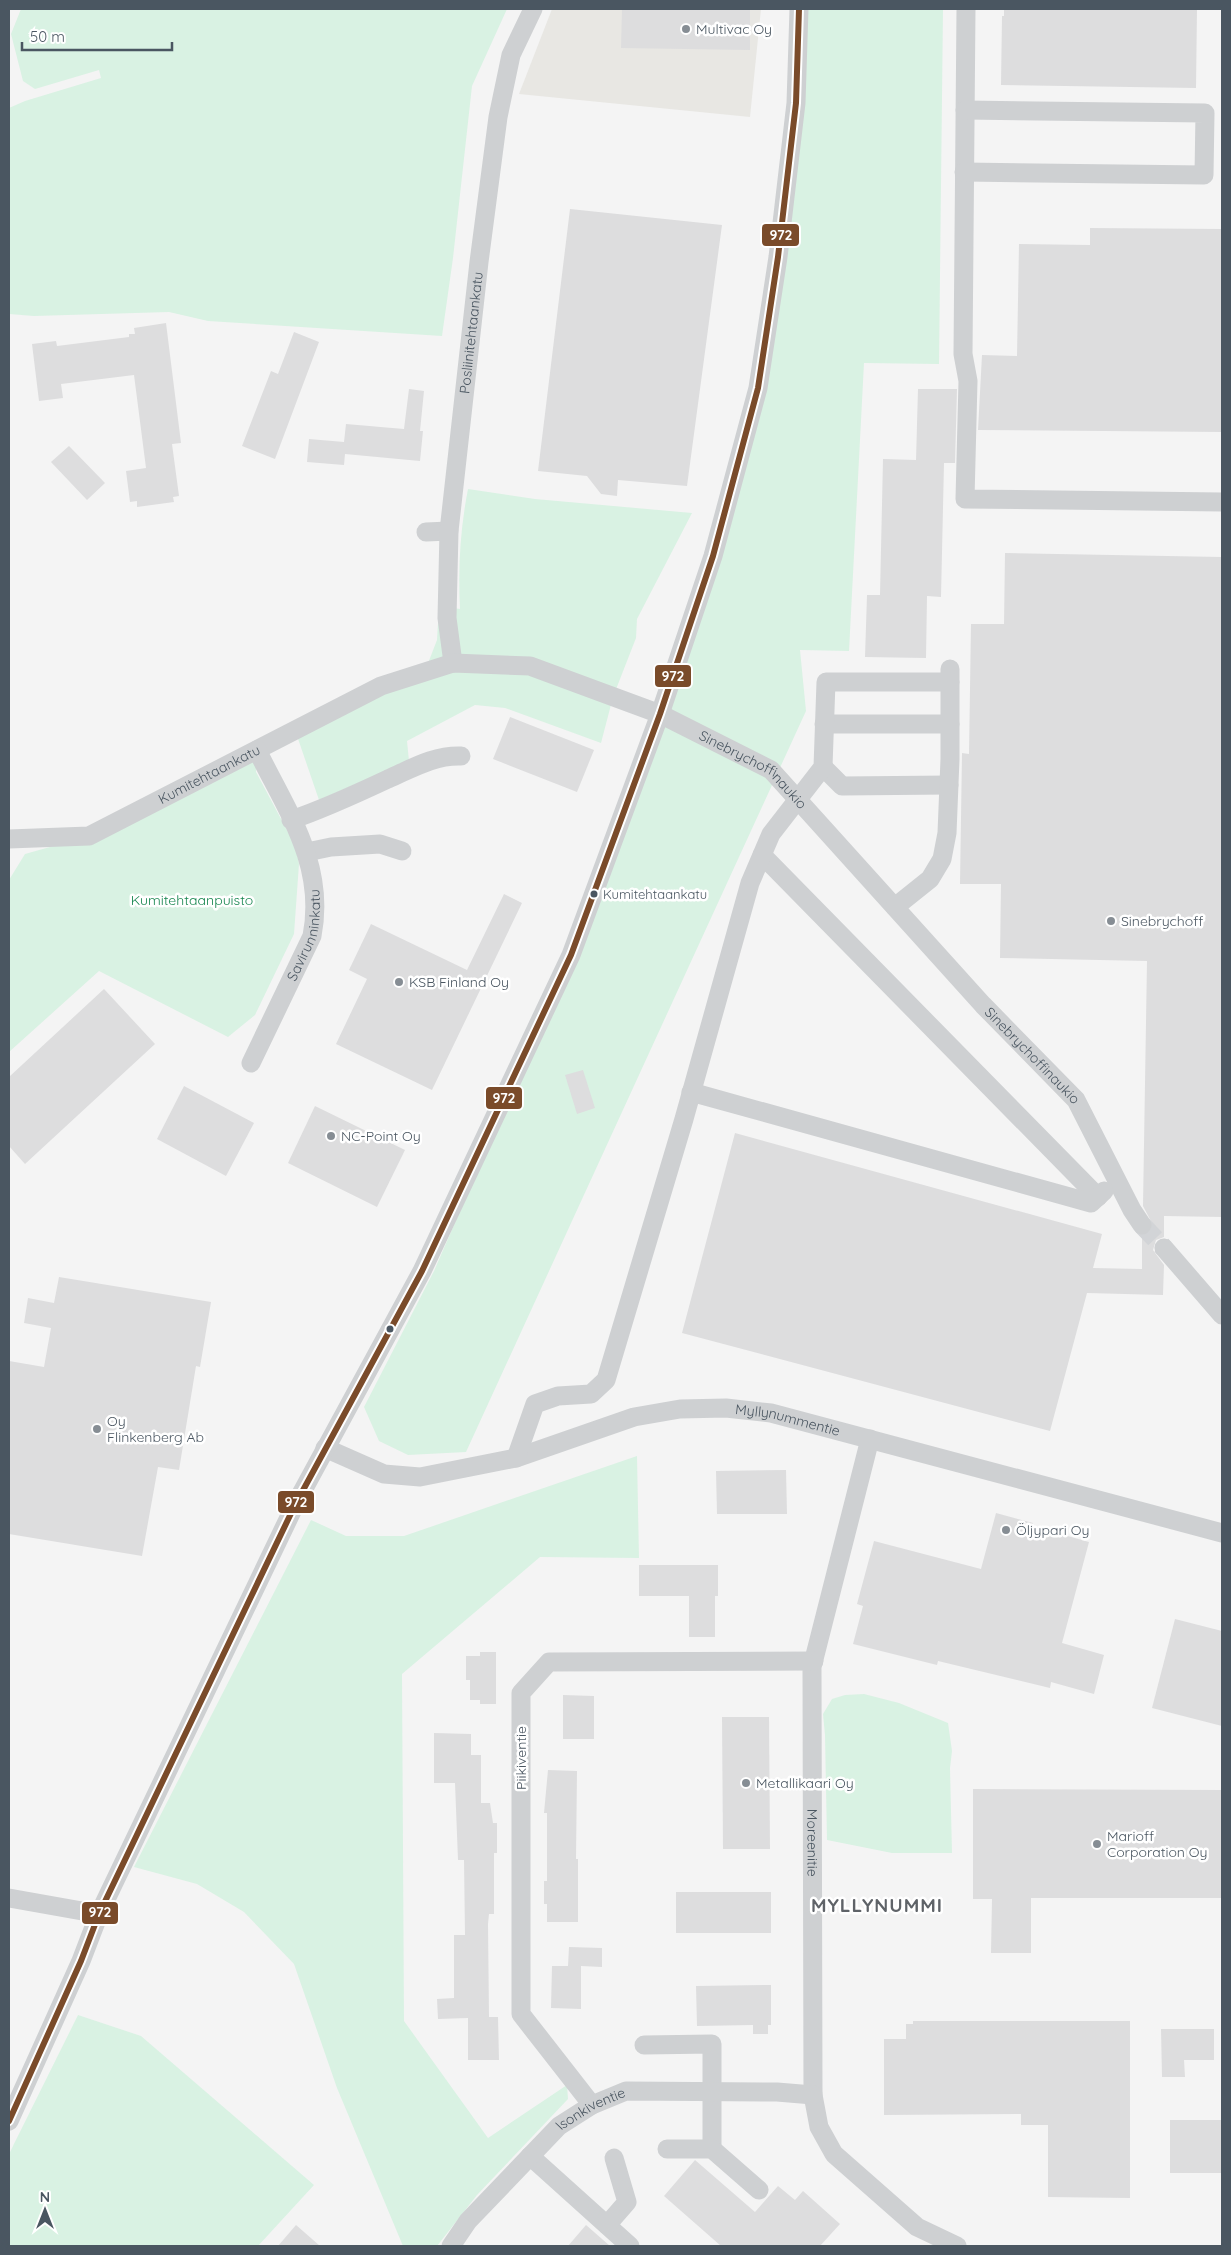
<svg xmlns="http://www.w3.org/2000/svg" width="1231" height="2255" font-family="Quicksand,sans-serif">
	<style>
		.commercial { fill: #e8e7e3 }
		.green { fill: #d9f2e3 }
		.building { fill: #ddddde }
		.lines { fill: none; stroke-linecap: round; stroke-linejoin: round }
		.minor-tunnel { stroke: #d2d4d7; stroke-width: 19; stroke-dasharray: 19 9; stroke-linecap: butt }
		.minor { stroke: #ced0d2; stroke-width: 19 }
		.bus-1-casing { stroke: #fff; stroke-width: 10 }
		.bus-1 { stroke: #7a4b2a; stroke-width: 6 }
		.poi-dot { fill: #868d94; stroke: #fff; stroke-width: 2 }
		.bus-dot { fill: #4a5661; stroke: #fff; stroke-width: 2 }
		.labels { text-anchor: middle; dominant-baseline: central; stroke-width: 5; stroke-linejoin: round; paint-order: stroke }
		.bus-label { font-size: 13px; fill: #4a5661; stroke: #fff; text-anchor: start }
		.poi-label { font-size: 14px; fill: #4a5661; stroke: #fff; text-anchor: start }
		.street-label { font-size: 14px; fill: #4a5661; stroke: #fff }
		.park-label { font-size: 14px; fill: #17864f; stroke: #fff }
		.district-label { font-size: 19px; font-weight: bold; letter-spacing: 1px; fill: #5f6368; stroke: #fff }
		.line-badge { stroke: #fff; stroke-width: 2 }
		.badge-label { font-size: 14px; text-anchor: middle; font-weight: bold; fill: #fff }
	</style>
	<rect width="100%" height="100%" fill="#f4f4f4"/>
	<polygon class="commercial" points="552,9 761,9 750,117 519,94"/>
	<g class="green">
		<polygon points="21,9 507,9 472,86 453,258 442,336 208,321 169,312 34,316 9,314 9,108 25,101 101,78 99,70 35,89 23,81 11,34"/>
		<polygon points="799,9 943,9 939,364 864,363 849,651 800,650 806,711 466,1452 408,1455 379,1441 364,1407 434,1271 571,955 626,804 758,388"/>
		<path d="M468,489L535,499L692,513L637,619L636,638L613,697L601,743L505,708L475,705L407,741L409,761L319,800L295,730L425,671L437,640L439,606L460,609C458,568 460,530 468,489Z"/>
		<polygon points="257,750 256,772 296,847 299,864 294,934 255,1015 228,1037 99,971 9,1052 9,880 25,854 89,836"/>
		<polygon points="637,1456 639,1558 540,1557 402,1674 404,2021 488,2138 567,2085 568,2099 477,2195 437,2246 403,2246 337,2088 294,1964 244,1912 197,1884 134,1867 311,1520 346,1536 404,1536"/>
		<polygon points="864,1694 899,1703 948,1723 952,1751 950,1768 952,1853 892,1853 827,1840 825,1735 823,1714 832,1699 845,1695"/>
		<polygon points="78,2015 141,2036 314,2185 258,2246 9,2246 9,2154"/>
	</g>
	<g class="building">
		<polygon points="622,9 750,9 750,50 621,48"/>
		<polygon points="1004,9 1197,9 1196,88 1001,85 1002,16 1004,16"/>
		<polygon points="570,209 722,225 687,486 618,480 617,496 601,494 587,476 538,471"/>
		<polygon points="1090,228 1222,229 1222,432 978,430 982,355 1017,356 1019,244 1090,245"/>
		<polygon points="166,323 181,443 172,444 179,496 173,497 174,502 137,507 137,501 130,502 126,471 146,468 134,375 61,384 63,398 39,401 32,344 56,341 57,346 129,337 129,334 135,334 134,328"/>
		<polygon points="294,332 319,342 275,459 242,446 271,371 278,374"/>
		<polygon points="409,389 424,391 420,431 423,431 420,461 345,454 344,465 307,462 309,439 344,442 346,424 404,429"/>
		<polygon points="918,389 957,389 955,463 944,463 941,597 927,596 926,658 865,657 867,595 880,595 883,459 916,460"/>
		<polygon points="69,446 105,483 87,500 51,462"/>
		<polygon points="1005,553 1222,557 1222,1217 1164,1216 1164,1237 1156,1240 1153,1250 1164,1265 1163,1295 1087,1293 1050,1431 682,1333 735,1133 1102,1234 1093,1268 1142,1269 1142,1236 1149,1234 1153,1225 1143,1206 1147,961 1000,958 1001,884 960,884 962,753 969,754 971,624 1004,624"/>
		<polygon points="510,717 594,750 577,792 493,759"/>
		<polygon points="504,894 522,903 432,1090 336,1044 367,979 349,970 371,924 467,970"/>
		<polygon points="104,989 155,1044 25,1164 9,1146 9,1077"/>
		<polygon points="583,1070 595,1108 577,1114 565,1075"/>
		<polygon points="184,1086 254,1123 226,1176 157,1139"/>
		<polygon points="315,1106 405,1150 377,1207 288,1163"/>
		<polygon points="59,1277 211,1302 200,1367 196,1366 179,1470 158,1467 142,1556 9,1534 9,1361 44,1367 51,1328 24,1323 28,1298 54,1303"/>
		<polygon points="786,1470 787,1514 717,1514 716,1471"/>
		<polygon points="996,1513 1033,1523 1032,1526 1089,1542 1062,1643 1104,1655 1094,1694 1051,1682 1050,1688 938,1661 937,1665 853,1644 863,1606 857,1604 874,1541 981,1569"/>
		<polygon points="639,1565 718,1565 718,1596 715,1596 715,1637 689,1637 689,1596 639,1596"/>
		<polygon points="1175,1619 1222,1631 1222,1726 1152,1708"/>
		<polygon points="480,1652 496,1652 496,1704 480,1704 480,1700 470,1700 470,1680 466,1680 466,1656 480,1656"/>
		<polygon points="563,1695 594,1696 594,1739 563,1739"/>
		<polygon points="722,1717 769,1717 770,1849 723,1849"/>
		<polygon points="434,1733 471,1734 471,1755 481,1755 481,1803 490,1803 493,1823 497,1823 497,1853 494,1853 494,1914 489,1914 488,1924 489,2017 498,2017 499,2060 468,2060 468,2018 438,2019 437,1999 454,1998 454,1935 465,1935 464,1860 458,1860 455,1783 434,1783"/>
		<polygon points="548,1770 577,1771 576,1859 578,1859 578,1922 547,1922 547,1904 544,1904 544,1881 547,1881 547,1813 544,1813"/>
		<polygon points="973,1789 1222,1790 1222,1898 1031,1898 1031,1953 991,1953 992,1899 973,1899"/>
		<rect x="676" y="1892" width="95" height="41"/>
		<polygon points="569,1947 602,1948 602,1967 581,1966 581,2009 551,2008 552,1966 568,1966"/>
		<polygon points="771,1985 771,2025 768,2025 768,2034 753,2034 753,2025 697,2026 696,1986"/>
		<polygon points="913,2021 1130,2021 1130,2198 1048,2197 1048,2125 1021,2125 1021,2114 884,2115 884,2039 906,2039 906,2024 913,2024"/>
		<polygon points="1161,2029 1214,2029 1214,2060 1184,2060 1185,2077 1162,2077"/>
		<rect x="1170" y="2120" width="52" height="53"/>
		<polygon points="695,2160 755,2212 778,2186 795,2200 803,2191 840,2224 820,2246 721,2246 664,2196"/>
		<polygon points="296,2225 320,2246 278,2246"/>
		<polygon points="586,2225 610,2246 568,2246"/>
	</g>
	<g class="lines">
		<polyline class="minor-tunnel" points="1142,1225 1164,1248"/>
		<g class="minor">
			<polyline points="966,9 963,354 968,381 965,499 1222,502"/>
			<polyline points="964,172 1204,175 1205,113 965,110"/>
			<polyline points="426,532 449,531"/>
			<path id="s1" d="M453,663L447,618L449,531L479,262L498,117L511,55L533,9"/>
			<polyline points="824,724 950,724"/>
			<polyline points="823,767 842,786 949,785"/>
			<path d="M291,820C324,809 356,794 388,779C411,769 434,755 461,756"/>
			<path id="s2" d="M9,839L89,836L381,686L453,663L530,666L660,714L771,770L983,1005L1076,1100L1132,1210L1142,1225"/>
			<polyline points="307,852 331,847 380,844 402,851"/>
			<polyline points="762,855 1098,1197"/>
			<polyline points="895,907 930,879 942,859 947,833 950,759 950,669"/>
			<path id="s3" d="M251,1063L312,936C326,865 287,811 257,750"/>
			<polyline points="691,1092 1091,1203 1104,1191"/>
			<polyline points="1164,1248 1222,1315"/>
			<path id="s4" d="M870,1439L812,1667L813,2095L819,2127L834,2154L917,2227L957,2246"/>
			<path id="s5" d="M325,1448L384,1474L420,1477L516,1458L634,1417L680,1409L726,1408L771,1413L1222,1533"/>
			<polyline points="516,1458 535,1404 558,1396 591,1394 606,1380 684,1119 750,883 771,834 823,767 826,682 950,682"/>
			<polyline points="9,1898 99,1914"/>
			<polyline points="644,2045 712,2044 712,2149"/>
			<polyline points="592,2105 521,2014 521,1693 549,1662 814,1661"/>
			<polyline points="9,2121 81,1961 99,1914 295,1505 422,1271 571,955 660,714 713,556 758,388 778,257 796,103 799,9"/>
			<polyline points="667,2149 712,2149 759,2190"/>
			<polyline points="530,2156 630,2246"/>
			<polyline points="607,2225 627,2202 614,2158"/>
			<path id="s6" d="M451,2246L468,2221L559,2126L592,2105L626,2091L777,2092L813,2095"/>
		</g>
		<g class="bus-1-casing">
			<polyline id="bus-1" points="9,2121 81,1961 99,1914 295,1505 422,1271 571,955 660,714 713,556 758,388 778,257 796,103 799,9"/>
		</g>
		<use href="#bus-1" class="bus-1"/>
	</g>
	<g class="poi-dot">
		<circle cx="686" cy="29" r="5"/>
		<circle cx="1111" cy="921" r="5"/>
		<circle cx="399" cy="982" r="5"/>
		<circle cx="331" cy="1136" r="5"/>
		<circle cx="97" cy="1429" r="5"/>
		<circle cx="1006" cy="1530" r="5"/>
		<circle cx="746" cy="1783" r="5"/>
		<circle cx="1097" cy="1844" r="5"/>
	</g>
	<g class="bus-dot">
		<circle cx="594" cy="894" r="4.5"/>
		<circle cx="390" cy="1329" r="4.5"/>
	</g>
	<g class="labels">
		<g class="bus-label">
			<text x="603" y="894">Kumitehtaankatu</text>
		</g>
		<g class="poi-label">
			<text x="696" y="29">Multivac Oy</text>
			<text x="1121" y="921">Sinebrychoff</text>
			<text x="409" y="982">KSB Finland Oy</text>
			<text x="341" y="1136">NC-Point Oy</text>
			<text x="107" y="1421">Oy<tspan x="107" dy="16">Flinkenberg Ab</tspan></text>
			<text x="1016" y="1530">Öljypari Oy</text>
			<text x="756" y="1783">Metallikaari Oy</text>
			<text x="1107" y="1836">Marioff<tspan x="1107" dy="16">Corporation Oy</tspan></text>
		</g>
		<g class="street-label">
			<text stroke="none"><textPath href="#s1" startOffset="332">Posliinitehtaankatu</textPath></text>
			<text stroke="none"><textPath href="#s2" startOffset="809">Sinebrychoffinaukio</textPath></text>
			<text stroke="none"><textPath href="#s2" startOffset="215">Kumitehtaankatu</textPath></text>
			<text stroke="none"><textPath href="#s3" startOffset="140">Savirunninkatu</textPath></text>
			<text stroke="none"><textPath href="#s2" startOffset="1211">Sinebrychoffinaukio</textPath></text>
			<text stroke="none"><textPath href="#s5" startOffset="479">Myllynummentie</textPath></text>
			<text transform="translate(521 1758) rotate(-90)">Piikiventie</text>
			<text stroke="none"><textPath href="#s4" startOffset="411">Moreenitie</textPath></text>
			<text stroke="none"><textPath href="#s6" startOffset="198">Isonkiventie</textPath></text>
		</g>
		<g class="park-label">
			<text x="192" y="900">Kumitehtaanpuisto</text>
		</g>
		<g class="district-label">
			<text x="877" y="1905">MYLLYNUMMI</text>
		</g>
	</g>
	<g class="line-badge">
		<rect x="761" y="223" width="39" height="24" rx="5" fill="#7a4b2a"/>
		<rect x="654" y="664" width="38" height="24" rx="5" fill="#7a4b2a"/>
		<rect x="485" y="1086" width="38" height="24" rx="5" fill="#7a4b2a"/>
		<rect x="277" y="1490" width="38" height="24" rx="5" fill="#7a4b2a"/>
		<rect x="81" y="1901" width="38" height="24" rx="5" fill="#7a4b2a"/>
	</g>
	<g class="badge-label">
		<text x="781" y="240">972</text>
		<text x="673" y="681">972</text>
		<text x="504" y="1103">972</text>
		<text x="296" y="1507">972</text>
		<text x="100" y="1917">972</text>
	</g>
	<rect width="1231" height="2255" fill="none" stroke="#4a5661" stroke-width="20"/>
	<g transform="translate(45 2210)" stroke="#ffffff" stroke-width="4" paint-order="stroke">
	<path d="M0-4L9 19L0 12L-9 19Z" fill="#4a5661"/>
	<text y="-8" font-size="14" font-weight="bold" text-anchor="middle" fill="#4a5661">N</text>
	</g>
	<path d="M22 42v8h150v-8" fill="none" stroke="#4a5661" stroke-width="2.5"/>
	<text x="30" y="42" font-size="15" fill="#4a5661" stroke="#ffffff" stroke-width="4" paint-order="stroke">50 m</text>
</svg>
